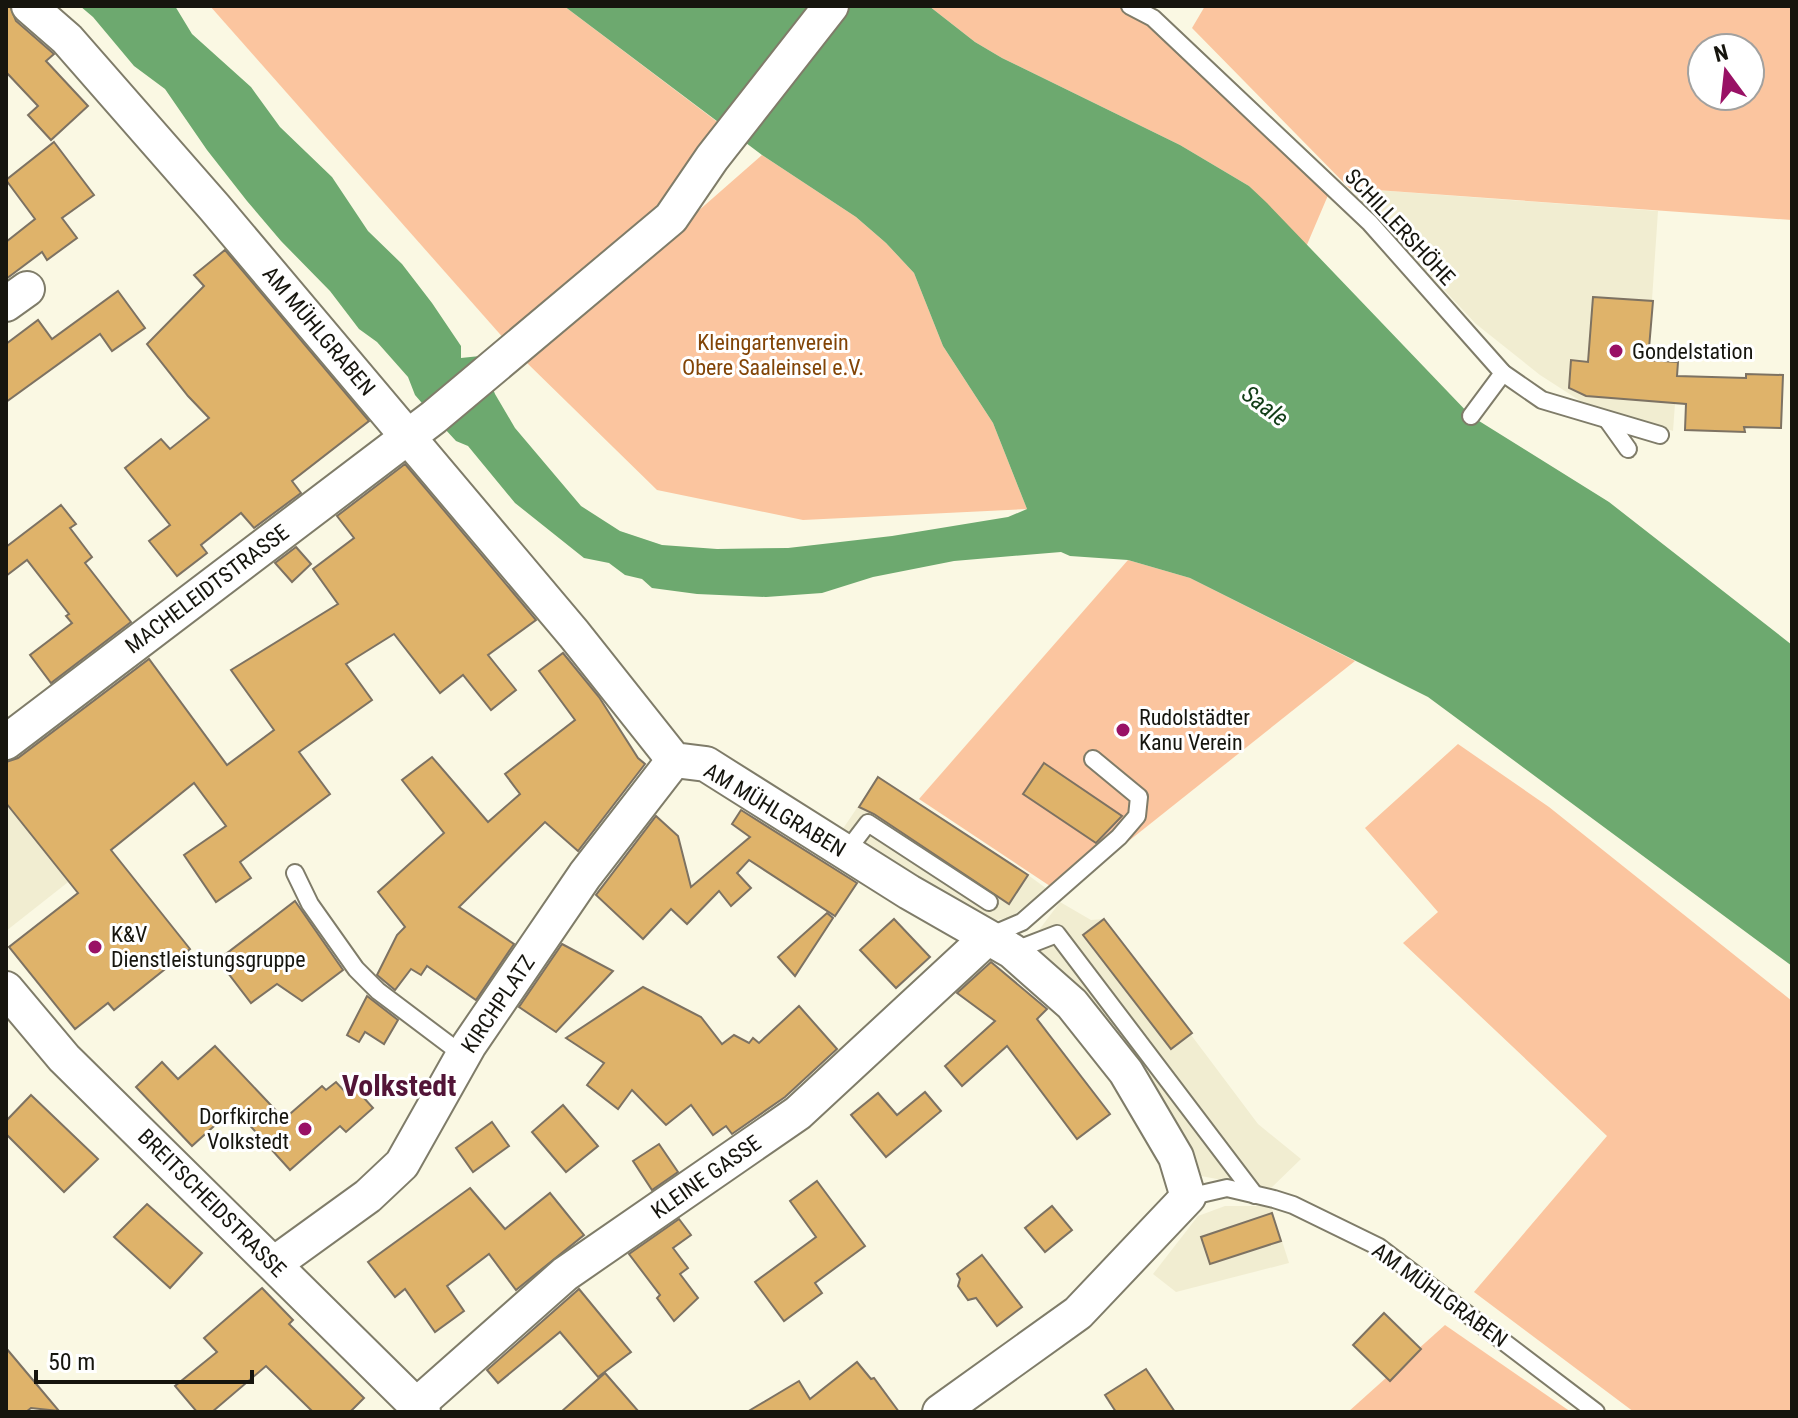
<svg xmlns="http://www.w3.org/2000/svg" width="1798" height="1418" font-family="'Roboto Condensed',sans-serif">
	<style>
		.built { fill: #f1edd1 }
		.green { fill: #fbc59f; fill-rule: evenodd }
		.water { fill: #6da96f }
		.building { fill: #dfb36a; stroke: #7d7262; stroke-width: 2 }
		.lines { fill: none; stroke-linecap: round; stroke-linejoin: round }
		.lane-casing { stroke: #7f7c69; stroke-width: 20 }
		.street-casing { stroke: #7f7c69; stroke-width: 38 }
		.lane { stroke: #fff; stroke-width: 16 }
		.street { stroke: #fff; stroke-width: 34 }
		.poi-dot { fill: #991165; stroke: #fff; stroke-width: 3 }
		.labels { text-anchor: middle; dominant-baseline: central; stroke-width: 6; stroke-linejoin: round; paint-order: stroke }
		.street-label { font-size: 22px; fill: #16150e; stroke: #fff }
		.park-label { font-size: 22px; fill: #824406; stroke: #fff }
		.poi-label { font-size: 22px; fill: #16150e; stroke: #fff; text-anchor: start }
		.water-label { font-size: 24px; font-style: italic; fill: #113d16; stroke: #fff }
		.district-label { font-size: 30px; font-weight: bold; fill: #521437; stroke: #fff }
	</style>
	<rect width="100%" height="100%" fill="#faf8e3"/>
	<g class="built">
		<polygon points="1349,188 1658,211 1648,359 1678,362 1673,431 1582,402 1540,375 1476,324"/>
		<polygon points="147,656 223,760 6,931 6,759"/>
		<polygon points="878,777 1028,875 1047,889 1011,917 988,922 838,836"/>
		<polygon points="1060,902 1091,920 1104,919 1258,1124 1301,1159 1270,1189 1201,1176 1176,1133 1041,972 1030,942"/>
		<polygon points="1225,1206 1271,1206 1289,1263 1176,1292 1153,1274 1198,1216"/>
	</g>
	<g class="green">
		<polygon points="210,6 564,6 724,127 665,207 506,341"/>
		<polygon points="929,6 1118,6 1144,20 1329,193 1306,247 1249,186 1180,145 1002,58 975,42"/>
		<path d="M1205,6H1792V220L1349,188L1192,28ZM1750,48V96H1702V48Z"/>
		<polygon points="762,155 856,217 886,243 914,273 943,346 993,423 1027,509 803,520 657,490 526,362"/>
		<polygon points="1128,560 1190,578 1355,661 1062,894 919,799"/>
		<polygon points="1458,744 1549,807 1792,1001 1792,1412 1634,1412 1474,1292 1607,1136 1403,943 1438,912 1365,828"/>
		<polygon points="1445,1325 1571,1412 1348,1412"/>
	</g>
	<polygon class="water" points="80,6 175,6 192,34 251,87 280,127 332,177 368,231 402,264 432,303 461,346 461,358 480,356 495,394 515,428 581,506 620,531 662,545 717,549 788,548 892,536 1008,517 1027,509 993,423 943,346 914,273 886,243 856,217 762,155 564,6 929,6 975,42 1002,58 1180,145 1249,186 1267,203 1471,416 1609,502 1792,645 1792,966 1428,697 1190,578 1128,560 1070,556 1061,552 954,561 873,577 822,593 766,597 697,594 652,588 642,579 625,575 609,563 584,558 515,503 468,446 456,441 434,417 415,395 408,377 377,342 359,329 330,291 281,241 247,201 207,150 165,89 134,66 93,17"/>
	<g class="building">
		<polygon points="6,6 10,6 16,21 54,54 46,61 88,106 51,140 28,115 38,106 6,72"/>
		<polygon points="54,142 94,195 62,218 77,238 47,260 42,252 6,279 6,242 35,219 6,180"/>
		<polygon points="225,250 369,421 292,481 301,493 254,528 241,513 201,545 207,553 177,576 149,541 170,525 125,468 161,439 170,449 209,418 188,396 147,344 204,286 194,275"/>
		<polygon points="118,291 145,328 112,351 100,334 6,402 6,344 38,320 52,339"/>
		<polygon points="1593,297 1653,301 1648,360 1678,362 1677,376 1746,378 1746,374 1783,375 1781,428 1744,427 1745,432 1685,430 1686,404 1586,396 1569,388 1571,360 1588,362"/>
		<polygon points="405,464 536,620 488,655 516,690 491,710 463,675 440,693 394,634 346,664 372,700 299,752 330,794 240,862 251,878 216,902 184,855 226,826 194,783 111,850 190,949 114,1010 108,1003 75,1029 9,947 78,893 6,803 6,762 18,758 149,659 227,765 274,730 231,670 338,604 313,569 354,538 337,516"/>
		<polygon points="61,505 76,524 70,528 92,557 85,563 131,622 51,683 30,655 72,623 66,616 69,614 27,560 6,576 6,547"/>
		<polygon points="296,547 311,564 292,582 275,563"/>
		<polygon points="563,653 599,697 638,758 645,764 578,851 545,822 459,907 514,944 476,1000 427,966 421,975 411,969 395,990 377,975 397,935 405,927 378,892 444,833 402,780 432,757 488,822 520,794 505,774 575,720 539,671"/>
		<polygon points="1044,763 1122,816 1096,843 1023,794"/>
		<polygon points="878,777 1028,875 1009,904 874,814 859,807"/>
		<polygon points="741,810 857,883 835,916 749,860 737,873 751,888 731,906 719,891 687,924 671,909 643,939 596,895 656,816 678,836 691,887 750,837 732,824"/>
		<polygon points="295,901 343,970 302,1001 277,984 251,1003 218,960"/>
		<polygon points="827,913 833,918 795,976 778,957"/>
		<polygon points="894,919 930,957 896,988 860,950"/>
		<polygon points="1104,919 1192,1033 1171,1049 1083,935"/>
		<polygon points="562,944 613,971 556,1032 519,1007"/>
		<polygon points="991,962 1047,1009 1037,1019 1110,1114 1077,1139 1007,1046 962,1086 945,1066 995,1021 957,993"/>
		<polygon points="643,987 701,1017 722,1044 734,1035 749,1043 753,1038 759,1043 799,1006 837,1049 785,1097 732,1134 726,1126 713,1135 691,1105 666,1125 632,1090 618,1109 587,1085 604,1063 566,1038"/>
		<polygon points="367,996 398,1020 384,1044 365,1032 359,1042 347,1035"/>
		<polygon points="215,1046 284,1119 322,1086 326,1090 336,1082 348,1095 356,1089 373,1108 346,1132 340,1126 290,1170 234,1108 192,1146 136,1087 162,1062 178,1079"/>
		<polygon points="925,1092 941,1111 886,1157 851,1115 878,1093 897,1115"/>
		<polygon points="31,1095 98,1159 64,1192 6,1134 6,1121"/>
		<polygon points="563,1105 598,1146 566,1172 532,1132"/>
		<polygon points="492,1122 509,1146 473,1172 456,1148"/>
		<polygon points="659,1144 678,1172 652,1190 633,1161"/>
		<polygon points="817,1181 865,1246 815,1283 822,1293 784,1321 755,1282 816,1237 790,1201"/>
		<polygon points="470,1188 505,1229 550,1193 584,1235 516,1290 489,1254 447,1286 464,1311 435,1332 405,1289 395,1297 368,1262"/>
		<polygon points="147,1204 202,1253 170,1288 114,1237"/>
		<polygon points="1052,1206 1072,1230 1045,1252 1025,1228"/>
		<polygon points="1272,1213 1281,1241 1210,1264 1201,1237"/>
		<polygon points="679,1219 691,1235 673,1248 688,1268 680,1274 698,1298 674,1321 657,1298 660,1295 629,1254"/>
		<polygon points="982,1255 1022,1307 997,1326 976,1298 968,1300 958,1286 960,1279 957,1274"/>
		<polygon points="262,1288 293,1320 289,1324 364,1398 350,1412 313,1412 266,1366 212,1412 197,1412 175,1386 217,1352 204,1338"/>
		<polygon points="579,1289 631,1352 598,1377 560,1332 498,1383 487,1370"/>
		<polygon points="1384,1313 1421,1349 1390,1381 1353,1345"/>
		<polygon points="6,1348 59,1411 31,1408 26,1412 6,1412"/>
		<polygon points="857,1362 871,1379 874,1378 899,1412 747,1412 799,1381 810,1399"/>
		<polygon points="1146,1369 1175,1412 1116,1412 1105,1395"/>
		<polygon points="605,1373 639,1412 561,1412"/>
	</g>
	<g class="lines">
		<g class="lane-casing">
			<g id="lane">
				<polyline points="1130,6 1153,18 1370,223 1503,373 1542,400 1660,435"/>
				<polyline points="1471,416 1503,373"/>
				<polyline points="1608,421 1628,449"/>
				<polyline points="846,852 868,823 989,902"/>
				<polyline points="295,873 310,904 356,969 378,991 463,1055"/>
				<polyline points="989,936 1022,922 1119,837 1137,816 1139,797 1093,759"/>
				<polyline points="1013,951 1057,934 1255,1195"/>
				<polyline points="1188,1197 1227,1188 1274,1199 1293,1205 1379,1247 1596,1412"/>
			</g>
		</g>
		<g class="street-casing">
			<g id="street">
				<polyline points="29,6 67,39 215,208 574,634 674,760 706,764 909,892 1012,951 1072,1004 1126,1072 1176,1157 1188,1197 1078,1313 940,1412"/>
				<polyline points="6,304 27,289"/>
				<polyline points="6,742 434,417 671,218 712,158 831,6"/>
				<polyline points="6,989 64,1058 423,1412"/>
				<polyline points="274,1264 368,1196 402,1164 469,1045 585,875 674,760"/>
				<polyline points="417,1405 565,1274 798,1113 987,938"/>
			</g>
		</g>
		<use href="#lane" class="lane"/>
		<use href="#street" class="street"/>
	</g>
	<g class="poi-dot">
		<circle cx="1616" cy="351" r="8"/>
		<circle cx="1123" cy="730" r="8"/>
		<circle cx="95" cy="947" r="8"/>
		<circle cx="305" cy="1129" r="8"/>
	</g>
	<g class="labels">
		<g class="street-label">
			<text transform="translate(1400 227) rotate(47)">SCHILLERSHÖHE</text>
			<text transform="translate(319 331) rotate(50)">AM MÜHLGRABEN</text>
			<text transform="translate(207 589) rotate(-37)">MACHELEIDTSTRASSE</text>
			<text transform="translate(775 810) rotate(31)">AM MÜHLGRABEN</text>
			<text transform="translate(498 1004) rotate(-56)">KIRCHPLATZ</text>
			<text transform="translate(706 1177) rotate(-35)">KLEINE GASSE</text>
			<text transform="translate(212 1203) rotate(45)">BREITSCHEIDSTRASSE</text>
			<text transform="translate(1440 1295) rotate(36)">AM MÜHLGRABEN</text>
		</g>
		<g class="park-label">
			<text x="773" y="342">Kleingartenverein<tspan x="773" dy="25">Obere Saaleinsel e.V.</tspan></text>
		</g>
		<g class="poi-label">
			<text x="1632" y="351">Gondelstation</text>
			<text x="1139" y="717">Rudolstädter<tspan x="1139" dy="25">Kanu Verein</tspan></text>
			<text x="111" y="934">K&amp;V<tspan x="111" dy="25">Dienstleistungsgruppe</tspan></text>
			<text x="289" y="1116" text-anchor="end">Dorfkirche<tspan x="289" dy="25">Volkstedt</tspan></text>
		</g>
		<g class="water-label">
			<text transform="translate(1265 406) rotate(37)">Saale</text>
		</g>
		<g class="district-label">
			<text x="399" y="1085">Volkstedt</text>
		</g>
	</g>
	<rect width="1798" height="1418" fill="none" stroke="#16150e" stroke-width="16"/>
	<g transform="translate(1726 72) rotate(345)"><circle r="38" fill="#ffffff" stroke="#a2a19f" stroke-width="2"/>
	<path d="M0-6L14 30L0 20L-14 30Z" fill="#991165"/>
	<text y="-12" font-size="22" font-weight="bold" text-anchor="middle" fill="#16150e">N</text>
	</g>
	<path d="M36 1370v12h216v-12" fill="none" stroke="#16150e" stroke-width="4"/>
	<text x="48" y="1370" font-size="24" fill="#16150e" stroke="#ffffff" stroke-width="6" paint-order="stroke">50 m</text>
</svg>
